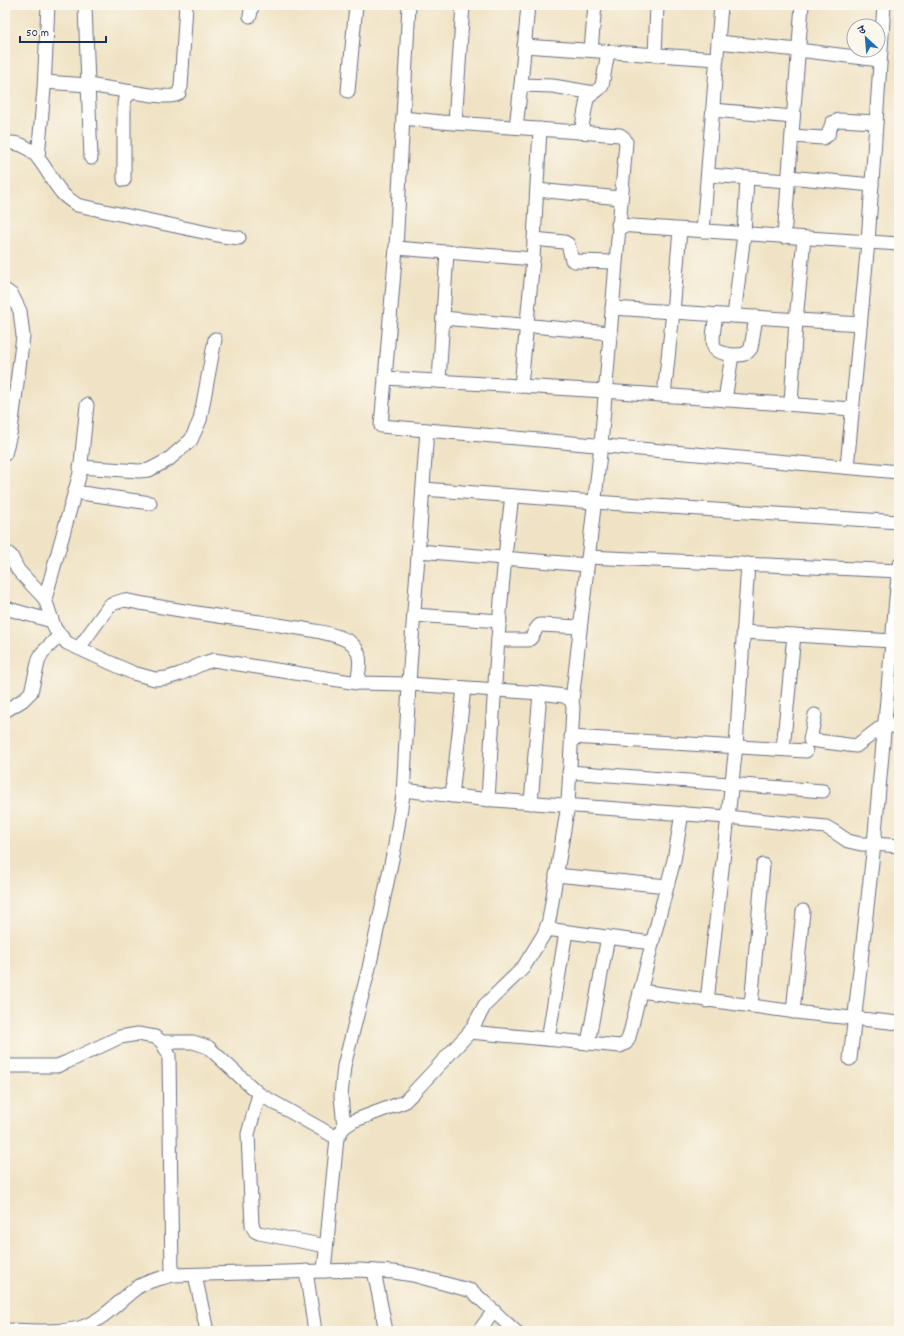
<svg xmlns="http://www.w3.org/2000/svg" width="904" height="1336" font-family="Dekko,'Playpen Sans Deva',sans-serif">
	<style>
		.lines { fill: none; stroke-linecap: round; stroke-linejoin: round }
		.minor-casing { stroke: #666e82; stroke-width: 15 }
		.minor { stroke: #fff; stroke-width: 13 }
	</style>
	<rect width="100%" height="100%" fill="#fbf7ec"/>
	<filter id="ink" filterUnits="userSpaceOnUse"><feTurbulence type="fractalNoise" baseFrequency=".025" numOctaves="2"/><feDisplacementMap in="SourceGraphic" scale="8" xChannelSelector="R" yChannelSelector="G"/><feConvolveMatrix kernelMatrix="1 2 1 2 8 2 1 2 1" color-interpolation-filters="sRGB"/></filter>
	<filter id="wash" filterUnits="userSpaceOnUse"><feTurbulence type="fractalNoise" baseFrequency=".012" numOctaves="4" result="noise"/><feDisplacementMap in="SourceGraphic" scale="16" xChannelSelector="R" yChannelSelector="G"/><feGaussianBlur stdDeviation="0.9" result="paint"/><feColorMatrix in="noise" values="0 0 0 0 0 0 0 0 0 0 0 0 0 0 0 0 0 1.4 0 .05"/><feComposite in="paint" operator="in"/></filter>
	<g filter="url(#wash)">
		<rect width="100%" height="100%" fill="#f0e3c5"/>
	</g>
	<g filter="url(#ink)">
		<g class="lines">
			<g class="minor-casing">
				<g id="minor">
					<polyline points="84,5 85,7 91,158"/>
					<polyline points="409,5 396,248 381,426 899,472"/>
					<polyline points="250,16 252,5"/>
					<polyline points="718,42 798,50 880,60"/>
					<polyline points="524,46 717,59"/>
					<polyline points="591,50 595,5"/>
					<polyline points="655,55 657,5"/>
					<polyline points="45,82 88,85 132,92"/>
					<polyline points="521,85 553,86 594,93"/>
					<polyline points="348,91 356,5"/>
					<polyline points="713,110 793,117"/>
					<polyline points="403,118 441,122 620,135 624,138 626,142 601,445 572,701"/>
					<polyline points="455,123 463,5"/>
					<polyline points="516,127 521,85 528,5"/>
					<path d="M581,132L587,99C591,94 597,92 602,86L608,52"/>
					<polyline points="792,136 823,138 828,135 832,123 839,120 876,122"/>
					<path d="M5,143C38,140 45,174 62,193C66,198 72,201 77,205L222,236L239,238"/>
					<polyline points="38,157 44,89 48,5"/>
					<polyline points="708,175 788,181"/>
					<polyline points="789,177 872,185"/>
					<path d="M124,180V104L125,98L132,92C141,93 173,100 179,93C179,93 180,87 181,87L186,5"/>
					<polyline points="537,190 620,198"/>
					<polyline points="618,225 899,244"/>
					<polyline points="703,231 721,5"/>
					<polyline points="784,237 802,5"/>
					<polyline points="534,239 564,242 568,244 572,260 575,261 615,262"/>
					<polyline points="396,248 533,259"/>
					<polyline points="5,290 12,295 20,311 23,336 11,430 5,454"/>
					<polyline points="612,308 860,324"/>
					<path d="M716,315C715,322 710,346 716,350C720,353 727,354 732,355L725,400"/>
					<polyline points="734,316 744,234 747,178"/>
					<polyline points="443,318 610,333"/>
					<path d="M732,355C740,355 746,356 751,348L756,317"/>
					<polyline points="385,378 605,391 852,409"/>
					<polyline points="439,381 447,252"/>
					<polyline points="521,386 533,259 540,129"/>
					<polyline points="664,395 673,312 680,230"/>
					<polyline points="791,404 796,320 804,238"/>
					<polyline points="80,467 139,471 149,470 168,460 191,440 200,420 215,339"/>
					<polyline points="847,467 868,242 884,5"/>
					<polyline points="423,489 594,502 899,522"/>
					<polyline points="75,492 150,503"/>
					<polyline points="5,551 11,556 18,570 45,599 55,629 67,643 133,673 155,679 167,678 180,674 204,663 214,660 357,683 409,684 540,693 564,696 572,701 573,708 568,805 549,920 544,934 523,968 485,1005 470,1032 412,1094 404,1102 353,1121 344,1127 337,1138 324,1271"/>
					<polyline points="418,551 587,565"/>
					<polyline points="588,557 899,571"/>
					<polyline points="45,599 80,473 87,405"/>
					<polyline points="5,608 52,621"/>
					<polyline points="414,615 500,621"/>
					<polyline points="743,632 892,641"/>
					<path d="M498,640H528C535,637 534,628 540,625L580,627"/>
					<path d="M79,648L109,606L115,603L124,600C169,609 215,616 260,622C281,626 336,631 351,643C364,653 359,670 357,683"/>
					<polyline points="5,711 23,700 31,692 39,659 42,653 59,636"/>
					<polyline points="815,715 810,740 856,746 884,725 899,727"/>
					<polyline points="571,737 806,751"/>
					<polyline points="783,749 794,635"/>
					<polyline points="569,772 823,791"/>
					<polyline points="403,790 481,799 727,817 826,827 833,831 848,841 861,844 874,844 899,846"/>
					<polyline points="452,796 464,688"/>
					<path d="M488,800C494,698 499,597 512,496"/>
					<polyline points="531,803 540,693"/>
					<polyline points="556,875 667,886"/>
					<polyline points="546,929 652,943"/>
					<polyline points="640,991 804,1013 899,1023"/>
					<polyline points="707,1001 736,746 748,564"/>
					<polyline points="751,1006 763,865"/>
					<polyline points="793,1012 803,911"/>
					<polyline points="470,1032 620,1046 626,1043 629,1037 655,932 674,860 682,813"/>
					<polyline points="548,1039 566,932"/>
					<polyline points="162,1042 193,1042 208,1047 259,1094 337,1138"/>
					<polyline points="588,1043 608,937"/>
					<polyline points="850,1059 874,844 899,565"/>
					<polyline points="5,1066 57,1066 67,1062 120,1037 138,1034 155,1037 162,1042 169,1055 172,1275"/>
					<polyline points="259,1094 248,1134 252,1225 255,1231 259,1233 326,1246"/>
					<polyline points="344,1127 341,1096 344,1066 369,968 395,845 403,795 410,667 427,430"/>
					<polyline points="306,1271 315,1331"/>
					<polyline points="374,1271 386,1331"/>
					<polyline points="195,1275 207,1331"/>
					<path d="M5,1330C26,1330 67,1334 85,1326C105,1318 118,1302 135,1289C145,1281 160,1279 172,1275L359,1270L394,1272L413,1275L472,1291L515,1331"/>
					<polyline points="479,1331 494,1311"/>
				</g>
			</g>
			<use href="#minor" class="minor"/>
		</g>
	</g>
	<rect width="904" height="1336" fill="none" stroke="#fbf7ec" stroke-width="20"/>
	<g transform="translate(866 38) rotate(334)"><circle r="19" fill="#fbf7ec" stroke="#a1a7b3"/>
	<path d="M0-3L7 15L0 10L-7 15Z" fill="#1f6fb2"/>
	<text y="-6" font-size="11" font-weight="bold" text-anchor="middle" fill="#1b2f5e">उ</text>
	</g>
	<path d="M20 36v6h86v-6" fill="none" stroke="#1b2f5e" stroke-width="2"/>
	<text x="26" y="36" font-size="12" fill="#1b2f5e" stroke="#fbf7ec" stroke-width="3" paint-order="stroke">50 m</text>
</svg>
